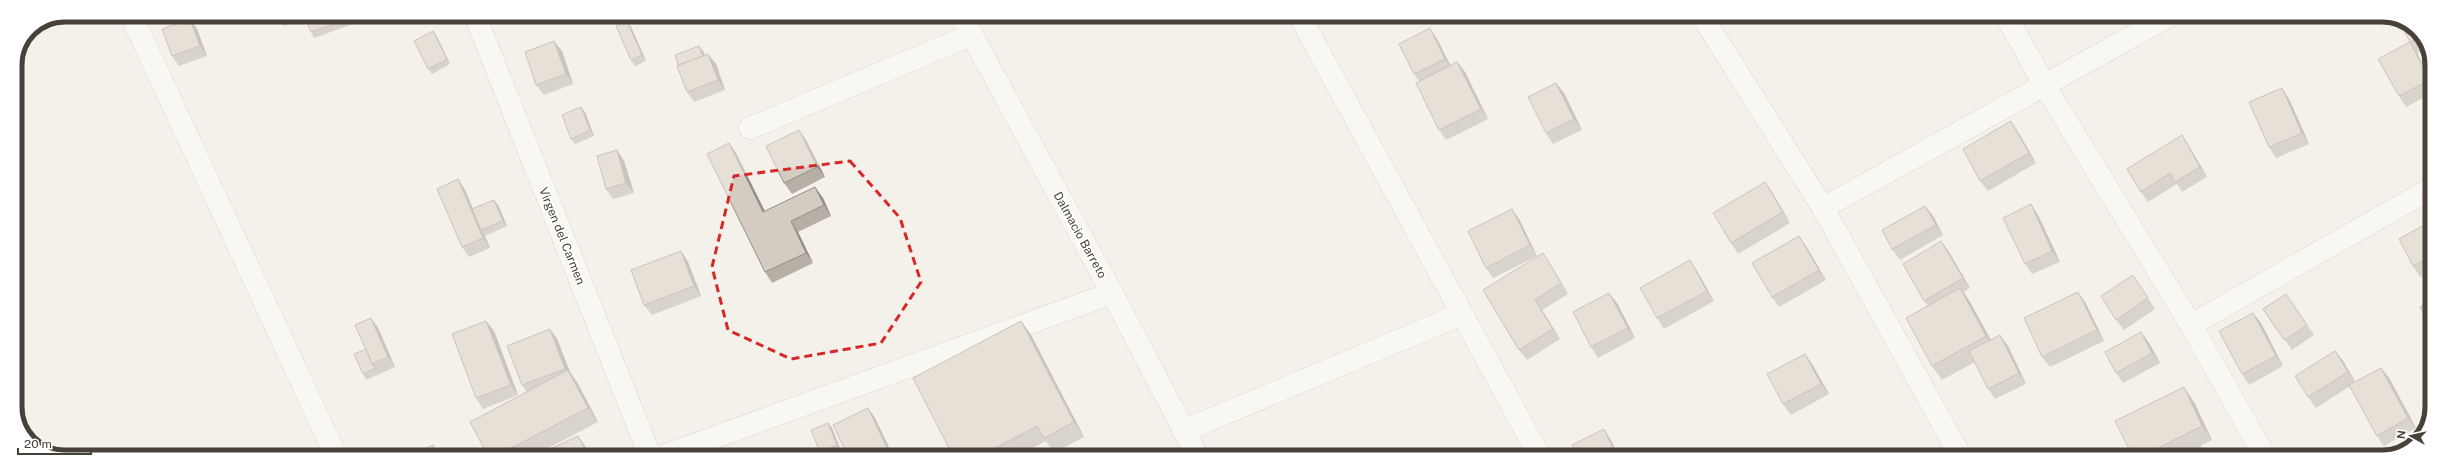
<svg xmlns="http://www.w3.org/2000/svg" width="2447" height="472" font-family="'Public Sans',sans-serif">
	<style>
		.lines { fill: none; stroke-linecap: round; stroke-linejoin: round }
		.minor-casing { stroke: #bfb8ae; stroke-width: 23 }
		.minor { stroke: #fff; stroke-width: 22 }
		.wall { fill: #b7afa6 }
		.shaded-wall { fill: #958f87 }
		.building { fill: #d5ccc1; stroke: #958f87 }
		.marked { fill: none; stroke: #d62828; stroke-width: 3; stroke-dasharray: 8 5; stroke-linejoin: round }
		.labels { text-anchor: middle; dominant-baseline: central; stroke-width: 3.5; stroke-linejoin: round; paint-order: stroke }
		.street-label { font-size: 12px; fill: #484139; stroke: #fff }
		.rim { fill: none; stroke: #484139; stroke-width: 5 }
	</style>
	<rect width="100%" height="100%" fill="#f4f1ea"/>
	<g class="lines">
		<g class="minor-casing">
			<g id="minor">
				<polyline points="131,15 336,456"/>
				<polyline points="475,15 650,456"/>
				<polyline points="961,15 1112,293 1198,457"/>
				<polyline points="1299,15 1540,457"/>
				<polyline points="1702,16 1823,208 1961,457"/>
				<polyline points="2006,16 2045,86 2191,325 2265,457"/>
				<polyline points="750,128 971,35"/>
				<polyline points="1823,208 2169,16"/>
				<polyline points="2191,325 2432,188"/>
				<polyline points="1183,431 1462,314"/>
				<polyline points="663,456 1112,293"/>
			</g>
		</g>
		<use href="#minor" class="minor"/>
	</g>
	<g class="wall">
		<polygon points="277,15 302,15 304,19 284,26"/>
		<polygon points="304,15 378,15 314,38 311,32"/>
		<polygon points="190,19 197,29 207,56 179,66 172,56"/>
		<polygon points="631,27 646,61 635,66 631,60"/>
		<polygon points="433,31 437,37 450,64 432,74 428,69"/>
		<polygon points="2419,32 2426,48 2417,53 2432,81 2432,93 2406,107 2399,96 2410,42"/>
		<polygon points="1437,39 1450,65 1457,62 1465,72 1488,119 1446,140 1439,130 1419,81 1414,74"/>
		<polygon points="562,51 573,84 544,95 536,85"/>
		<polygon points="703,51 705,55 716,64 725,90 694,102 687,92"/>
		<polygon points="1556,83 1564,93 1582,130 1553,144 1546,133"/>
		<polygon points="2289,99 2309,144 2276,158 2269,147"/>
		<polygon points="585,112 594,136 575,144 571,139"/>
		<polygon points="2018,132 2036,163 1988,191 1980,181"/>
		<polygon points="806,140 825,177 792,194 784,183"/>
		<polygon points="2189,146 2207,177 2182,192 2177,184 2148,202 2141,192"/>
		<polygon points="617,150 624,161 634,193 613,199 606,189"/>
		<polygon points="736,153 765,211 815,187 823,198 831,216 798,232 813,263 772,283 765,272"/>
		<polygon points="458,179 465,190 473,209 498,205 507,226 485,236 490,248 469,257 462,247"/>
		<polygon points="1772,192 1790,223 1738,254 1731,243"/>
		<polygon points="1925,206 1933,216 1943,235 1900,260 1892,249"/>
		<polygon points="2432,213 2431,271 2420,277 2413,266 2426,224"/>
		<polygon points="2038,215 2060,262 2032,274 2025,264"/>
		<polygon points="1519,219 1537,256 1493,278 1486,268"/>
		<polygon points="1806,246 1826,280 1779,307 1772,297"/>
		<polygon points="681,251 688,262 701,296 652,315 644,305"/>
		<polygon points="1949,252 1970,288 1964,292 1970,302 1991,340 2008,346 2026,384 1995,399 1988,389 1975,362 1942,380 1932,366 1928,306 1924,301"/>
		<polygon points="1550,264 1568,294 1542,310 1560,339 1527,360 1519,350 1483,290"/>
		<polygon points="1697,271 1714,301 1664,329 1657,318"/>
		<polygon points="2133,275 2155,309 2124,330 2116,320"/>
		<polygon points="2286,294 2314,335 2292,350 2263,309"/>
		<polygon points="2085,302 2104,341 2050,367 2042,357"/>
		<polygon points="1617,303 1635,338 1598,358 1591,347"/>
		<polygon points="371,318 378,328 395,367 366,380 363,374 366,349"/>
		<polygon points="486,321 494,331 518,395 483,409 476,398"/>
		<polygon points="1021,321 1031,335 1084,437 1054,453 1046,441 1017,456 953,456"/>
		<polygon points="2261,323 2283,366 2249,385 2242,374"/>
		<polygon points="550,329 557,339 570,372 578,384 598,422 533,456 488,456 527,392 522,385"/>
		<polygon points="2141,332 2149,343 2160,363 2123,383 2116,373"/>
		<polygon points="2335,351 2343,361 2355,382 2381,368 2389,378 2416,428 2384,446 2377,436 2350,386 2316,408 2308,397"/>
		<polygon points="1805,354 1812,364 1829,394 1791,415 1783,404"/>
		<polygon points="2194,402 2212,440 2178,457 2133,457"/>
		<polygon points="868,408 875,418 893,456 848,456"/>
		<polygon points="828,423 832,428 841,451 826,456 823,456 820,452"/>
	</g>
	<g class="shaded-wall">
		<polygon points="190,19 197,29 207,56 200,46"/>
		<polygon points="627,21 631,27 646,61 642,55"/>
		<polygon points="1430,28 1437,39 1452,69 1445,59"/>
		<polygon points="433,31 437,37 450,64 447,59"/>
		<polygon points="554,41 562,51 573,84 566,74"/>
		<polygon points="2410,42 2417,53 2432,81 2432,83"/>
		<polygon points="699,46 703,51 709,66 705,61"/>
		<polygon points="708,54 716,64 725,90 718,80"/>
		<polygon points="1457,62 1465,72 1488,119 1481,109"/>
		<polygon points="1556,83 1564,93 1582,130 1574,119"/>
		<polygon points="2282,88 2289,99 2309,144 2302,133"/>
		<polygon points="581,107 585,112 594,136 590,130"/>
		<polygon points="2011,121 2018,132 2036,163 2029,153"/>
		<polygon points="799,130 806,140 825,177 817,167"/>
		<polygon points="2182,135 2189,146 2207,177 2200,167"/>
		<polygon points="729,143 736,153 770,222 763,212"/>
		<polygon points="617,150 624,161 634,193 626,183"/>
		<polygon points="458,179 465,190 482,230 481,230 485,236 490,248 483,238"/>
		<polygon points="1765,182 1772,192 1790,223 1783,212"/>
		<polygon points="815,187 823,198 831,216 824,205"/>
		<polygon points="494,200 498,205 507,226 503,221"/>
		<polygon points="2031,204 2038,215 2060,262 2052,251"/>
		<polygon points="1925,206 1933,216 1943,235 1936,225"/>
		<polygon points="1512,209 1519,219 1537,256 1530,245"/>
		<polygon points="791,221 798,232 813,263 806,253"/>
		<polygon points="1799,236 1806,246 1826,280 1819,270"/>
		<polygon points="1941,241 1949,252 1970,288 1963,278"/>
		<polygon points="681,251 688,262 701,296 694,286"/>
		<polygon points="1543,253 1550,264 1568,294 1561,283"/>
		<polygon points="1690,260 1697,271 1714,301 1707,291"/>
		<polygon points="1960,288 1970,302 1996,350 1986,336"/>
		<polygon points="2078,292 2085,302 2104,341 2097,330"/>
		<polygon points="1609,293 1617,303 1635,338 1628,328"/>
		<polygon points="1535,300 1542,310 1560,339 1553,329"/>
		<polygon points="2253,313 2261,323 2283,366 2276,356"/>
		<polygon points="371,318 378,328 395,367 388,357"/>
		<polygon points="486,321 494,331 518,395 511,385"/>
		<polygon points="1021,321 1031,335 1084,437 1074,422"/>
		<polygon points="550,329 557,339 570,372 578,384 598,422 588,408 572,379 565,369"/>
		<polygon points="2141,332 2149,343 2160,363 2152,353"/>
		<polygon points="2000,335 2008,346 2026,384 2019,373"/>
		<polygon points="2335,351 2343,361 2356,383 2348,372"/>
		<polygon points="1805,354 1812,364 1829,394 1821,384"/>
		<polygon points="2381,368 2389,378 2416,428 2408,418"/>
		<polygon points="2184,387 2194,402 2212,440 2202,426"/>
		<polygon points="868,408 875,418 893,456 888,450"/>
		<polygon points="828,423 832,428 841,451 837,445"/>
		<polygon points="1604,429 1611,440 1619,457 1617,457"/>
		<polygon points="578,436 585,446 590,456 588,456"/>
		<polygon points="433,445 441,456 439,456"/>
		<polygon points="2200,446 2207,457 2205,457"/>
	</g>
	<g class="building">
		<polygon points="304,15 332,15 334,18 337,23 311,32"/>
		<polygon points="332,15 342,15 334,18"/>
		<polygon points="190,19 200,46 172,56 162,29"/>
		<polygon points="2397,19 2419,32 2421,36 2410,42 2430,80 2399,96 2378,59 2410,42"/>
		<polygon points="627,21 642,55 631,60 616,26"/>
		<polygon points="1430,28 1445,59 1414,74 1399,44"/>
		<polygon points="433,31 447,59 428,69 414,41"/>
		<polygon points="554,41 566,74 536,85 525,52"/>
		<polygon points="699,46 703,56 678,65 675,55"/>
		<polygon points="708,54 718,80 687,92 677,66"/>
		<polygon points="1457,62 1481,109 1439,130 1416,83"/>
		<polygon points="1556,83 1574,119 1546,133 1528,97"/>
		<polygon points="2282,88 2302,133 2269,147 2249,102"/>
		<polygon points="581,107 590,130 571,139 562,115"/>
		<polygon points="2011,121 2029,153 1980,181 1963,149"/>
		<polygon points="799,130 817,167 784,183 766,146"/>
		<polygon points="2182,135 2200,167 2175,182 2170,173 2141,192 2127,169"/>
		<polygon points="729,143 763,212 815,187 824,205 791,221 806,253 765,272 707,154"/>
		<polygon points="617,150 626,183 606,189 597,156"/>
		<polygon points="458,179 483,238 462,247 437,189"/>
		<polygon points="1765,182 1783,212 1731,243 1713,213"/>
		<polygon points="494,200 503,221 481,230 472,209"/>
		<polygon points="2031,204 2052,251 2025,264 2003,218"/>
		<polygon points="1925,206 1936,225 1892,249 1882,230"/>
		<polygon points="1512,209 1530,245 1486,268 1468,231"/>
		<polygon points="2432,213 2431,257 2413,266 2399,239 2426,224 2423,218"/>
		<polygon points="1799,236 1819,270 1772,297 1752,263"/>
		<polygon points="1941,241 1963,278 1924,301 1903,264"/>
		<polygon points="681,251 694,286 644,305 631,270"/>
		<polygon points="1543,253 1561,283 1535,300 1553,329 1519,350 1483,290"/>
		<polygon points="1690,260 1707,291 1657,318 1640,288"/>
		<polygon points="2133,275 2148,298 2116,320 2101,296"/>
		<polygon points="1960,288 1986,336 1932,366 1906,318"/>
		<polygon points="2078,292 2097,330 2042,357 2024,318"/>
		<polygon points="1609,293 1628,328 1591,347 1573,312"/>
		<polygon points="2286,294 2307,325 2284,340 2263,309"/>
		<polygon points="2431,301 2431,330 2420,307"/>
		<polygon points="2253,313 2276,356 2242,374 2219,331"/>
		<polygon points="371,318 388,357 372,364 355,325"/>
		<polygon points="486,321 511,385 476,398 452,334"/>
		<polygon points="1021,321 1074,422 1044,438 1037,426 980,456 953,456 913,378"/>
		<polygon points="550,329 565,369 522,385 507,346"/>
		<polygon points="2141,332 2152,353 2116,373 2105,352"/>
		<polygon points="2000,335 2019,373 1988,389 1969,351"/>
		<polygon points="366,349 372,364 376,368 363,374 354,354"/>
		<polygon points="2335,351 2348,372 2308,397 2295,376"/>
		<polygon points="1805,354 1821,384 1783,404 1767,374"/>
		<polygon points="2381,368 2408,418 2377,436 2349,385"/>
		<polygon points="568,370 588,408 496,456 488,456 470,422"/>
		<polygon points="2431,385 2431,397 2426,388"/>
		<polygon points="2184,387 2202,426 2140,457 2133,457 2115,421"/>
		<polygon points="868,408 888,450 875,456 848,456 833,425"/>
		<polygon points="828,423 837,445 820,452 811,430"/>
		<polygon points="1604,429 1617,457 1578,457 1572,445"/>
		<polygon points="578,436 588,456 556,456 552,448"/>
		<polygon points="433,445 439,456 411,456"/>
		<polygon points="2200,446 2205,457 2179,457"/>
	</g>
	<path d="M0 0H2447V472H0ZM850,161L900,218L921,282L881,343L791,359L728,330L712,267L734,176Z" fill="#f4f1ea" fill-opacity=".55" fill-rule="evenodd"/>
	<path class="marked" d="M850,161L900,218L921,282L881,343L791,359L728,330L712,267L734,176Z"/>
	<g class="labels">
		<g class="street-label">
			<text transform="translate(1080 235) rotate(61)">Dalmacio Barreto</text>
			<text transform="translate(562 236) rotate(68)">Virgen del Carmen</text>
		</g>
	</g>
	<path d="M0 0H2447V472H0ZM65 22H2382A43 43 0 0 1 2425 65V407A43 43 0 0 1 2382 450H65A43 43 0 0 1 22 407V65A43 43 0 0 1 65 22Z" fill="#fff" fill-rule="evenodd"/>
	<path class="rim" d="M65 22H2382A43 43 0 0 1 2425 65V407A43 43 0 0 1 2382 450H65A43 43 0 0 1 22 407V65A43 43 0 0 1 65 22Z"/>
	<g transform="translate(2411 436) rotate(278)" stroke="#ffffff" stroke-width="3" paint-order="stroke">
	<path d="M0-3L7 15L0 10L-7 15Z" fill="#484139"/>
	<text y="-6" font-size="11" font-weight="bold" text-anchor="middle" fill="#484139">N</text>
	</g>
	<path d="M18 448v6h73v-6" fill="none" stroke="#484139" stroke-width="2"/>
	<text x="24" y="448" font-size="12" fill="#484139" stroke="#ffffff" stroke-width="3" paint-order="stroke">20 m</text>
</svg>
